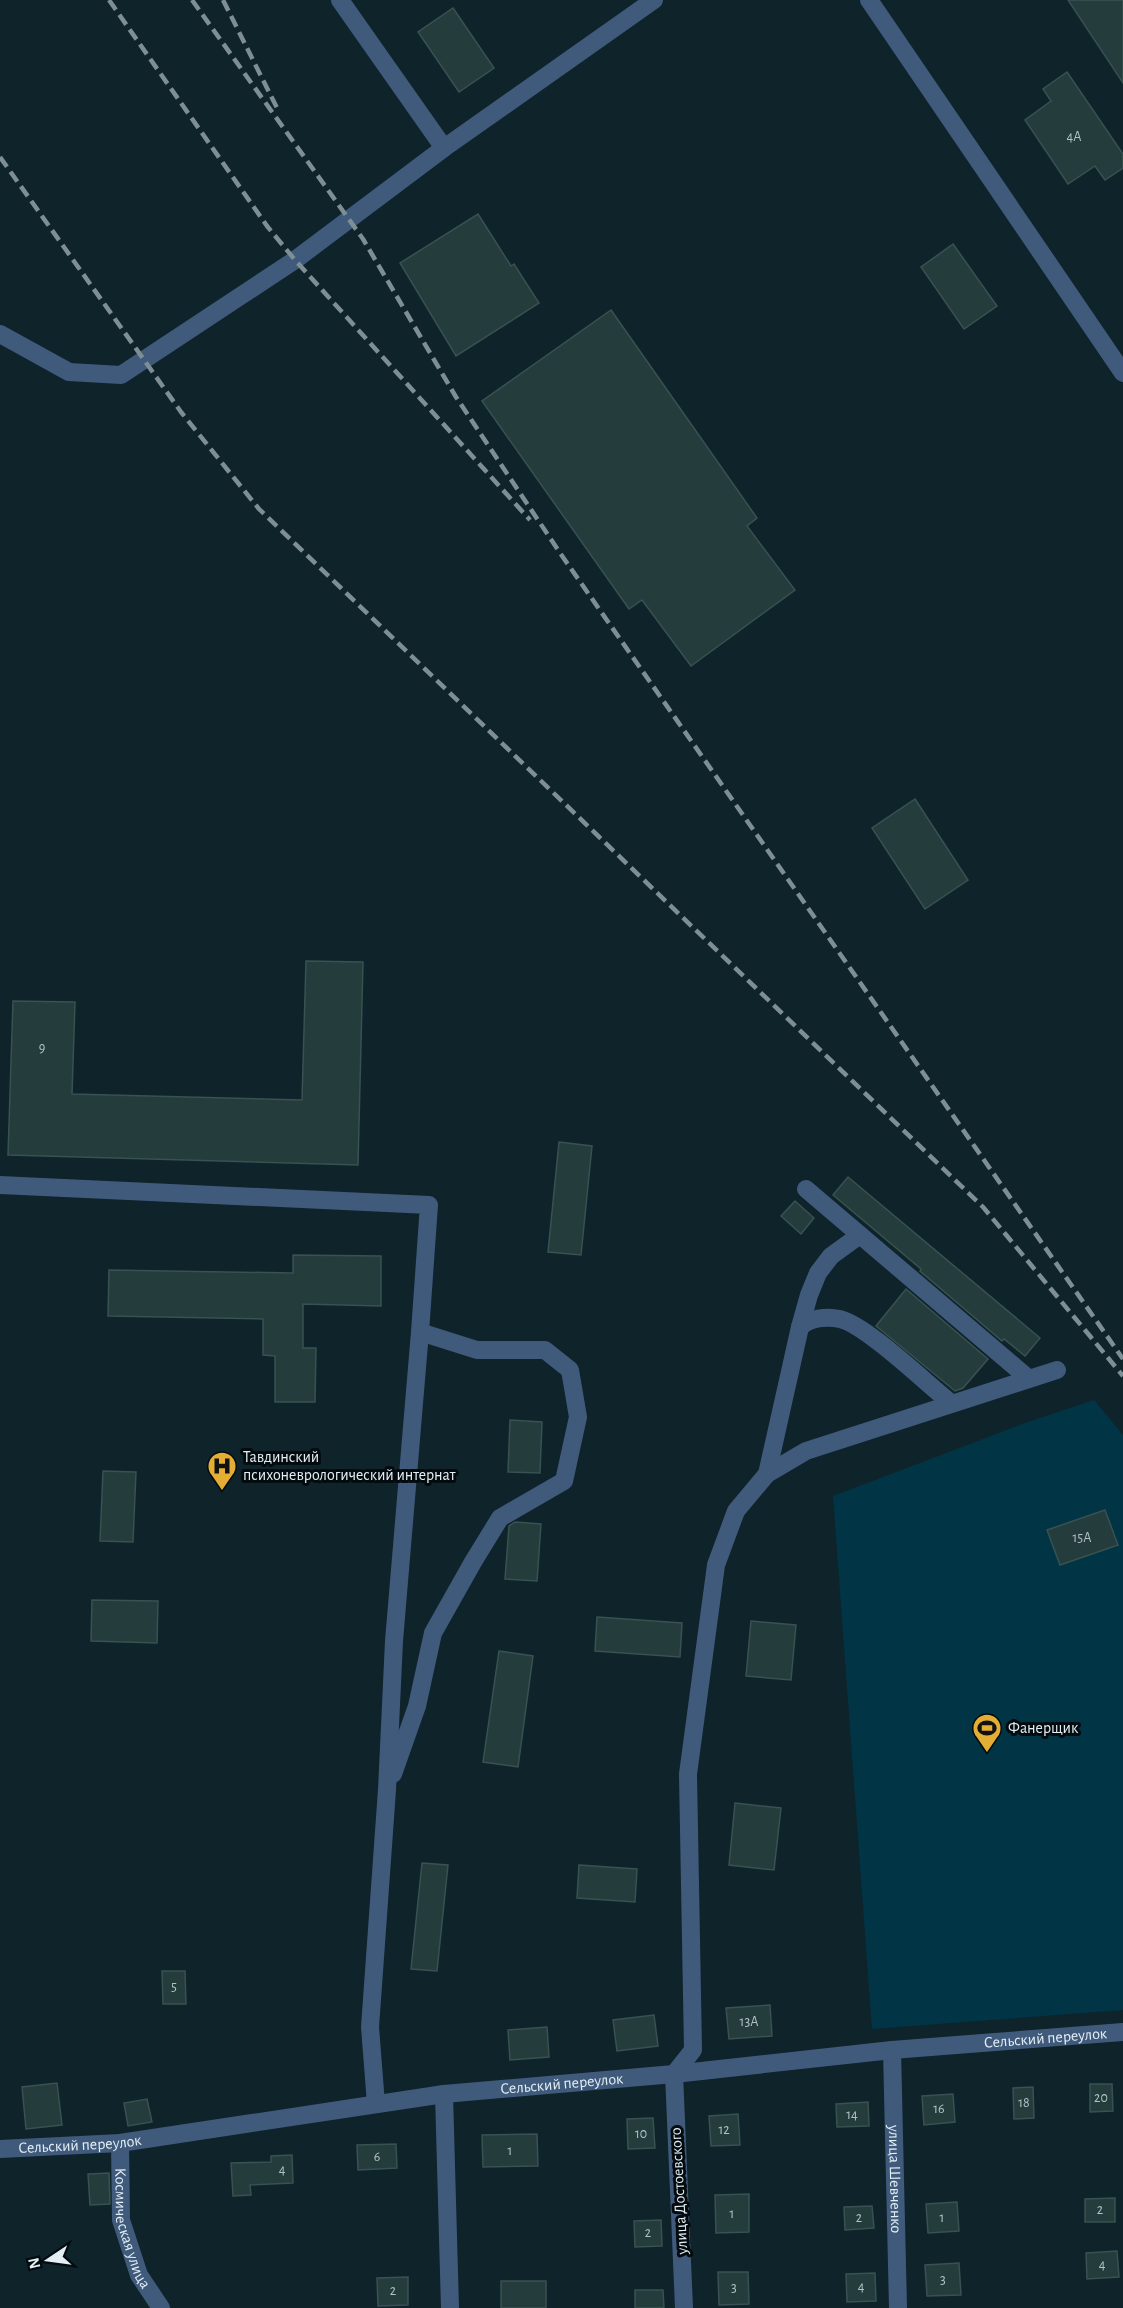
<svg xmlns="http://www.w3.org/2000/svg" width="1123" height="2308" font-family="'Alegreya Sans',sans-serif">
	<style>
		.green { fill: #013545 }
		.building { fill: #243c3c; stroke: #385151; stroke-width: 1.5 }
		.lines { fill: none; stroke-linecap: round; stroke-linejoin: round }
		.minor { stroke: #405a7c; stroke-width: 18 }
		.rail { stroke: #7e8e95; stroke-width: 4.5; stroke-dasharray: 12 6; stroke-linecap: butt }
		.labels { text-anchor: middle; dominant-baseline: central; stroke-width: 6; stroke-linejoin: round; paint-order: stroke }
		.number-label { font-size: 14px; fill: #b3c2c7 }
		.poi-label { font-size: 16px; fill: #e3eff5; stroke: #040b0f; text-anchor: start }
		.street-label { font-size: 16px; fill: #e3eff5; stroke: #040b0f }
	</style>
	<rect width="100%" height="100%" fill="#0f232b"/>
	<polygon class="green" points="1094,1400 1123,1435 1123,2010 872,2029 833,1496 1025,1423"/>
	<g class="building">
		<polygon points="1068,0 1123,0 1123,83"/>
		<polygon points="453,8 494,68 459,92 418,32"/>
		<polygon points="1067,72 1123,154 1123,168 1105,180 1095,166 1068,184 1025,120 1051,101 1043,89"/>
		<polygon points="478,214 511,266 514,264 539,303 456,356 400,263"/>
		<polygon points="953,244 997,306 964,329 921,267"/>
		<polygon points="611,310 757,518 747,526 795,590 691,666 642,600 629,609 482,401"/>
		<polygon points="915,799 968,880 925,909 872,828"/>
		<polygon points="306,961 363,962 358,1165 8,1155 13,1001 75,1002 72,1094 302,1100"/>
		<polygon points="559,1142 592,1146 581,1255 548,1252"/>
		<polygon points="848,1177 1040,1338 1025,1356 1004,1339 1002,1341 920,1271 921,1269 833,1195"/>
		<polygon points="795,1201 814,1218 801,1234 781,1216"/>
		<polygon points="293,1255 381,1256 381,1306 303,1304 303,1348 316,1348 315,1402 275,1402 275,1356 263,1355 263,1319 108,1316 109,1270 293,1273"/>
		<polygon points="906,1289 988,1359 963,1388 955,1391 876,1326"/>
		<polygon points="510,1420 542,1422 540,1473 508,1472"/>
		<polygon points="103,1471 136,1472 133,1542 100,1541"/>
		<polygon points="1105,1510 1118,1545 1060,1565 1047,1530"/>
		<polygon points="515,1522 541,1524 537,1581 505,1579 509,1526"/>
		<polygon points="92,1600 158,1601 157,1643 91,1641"/>
		<polygon points="597,1617 682,1623 680,1657 595,1651"/>
		<polygon points="751,1621 796,1625 791,1680 746,1676"/>
		<polygon points="499,1651 533,1656 518,1767 483,1762"/>
		<polygon points="735,1803 781,1808 774,1870 729,1865"/>
		<polygon points="422,1863 448,1865 437,1971 411,1969"/>
		<polygon points="579,1865 637,1869 635,1902 577,1898"/>
		<polygon points="162,1971 185,1971 186,2004 163,2004"/>
		<polygon points="770,2005 772,2036 729,2039 726,2008"/>
		<polygon points="654,2015 658,2046 617,2051 613,2020"/>
		<polygon points="547,2027 549,2057 510,2060 508,2030"/>
		<polygon points="57,2083 62,2125 26,2129 22,2087"/>
		<polygon points="1090,2084 1112,2084 1113,2111 1090,2112"/>
		<polygon points="1033,2087 1034,2118 1014,2119 1013,2088"/>
		<polygon points="953,2094 955,2122 924,2125 922,2096"/>
		<polygon points="147,2099 152,2122 128,2126 124,2103"/>
		<polygon points="868,2102 869,2126 837,2127 836,2104"/>
		<polygon points="738,2114 740,2145 711,2146 709,2116"/>
		<polygon points="653,2118 655,2148 628,2149 627,2119"/>
		<polygon points="537,2134 538,2166 483,2167 482,2135"/>
		<polygon points="396,2144 397,2168 358,2170 357,2145"/>
		<polygon points="292,2155 293,2183 250,2185 251,2195 233,2196 231,2163 271,2162 271,2156"/>
		<polygon points="109,2173 110,2204 90,2205 88,2174"/>
		<polygon points="749,2194 749,2232 716,2233 715,2195"/>
		<polygon points="1115,2198 1115,2222 1085,2222 1085,2199"/>
		<polygon points="957,2202 959,2231 928,2233 926,2204"/>
		<polygon points="872,2206 874,2228 845,2230 844,2207"/>
		<polygon points="661,2220 662,2246 635,2247 634,2221"/>
		<polygon points="1117,2251 1119,2277 1087,2279 1086,2253"/>
		<polygon points="959,2263 961,2295 927,2296 925,2265"/>
		<polygon points="718,2272 748,2272 749,2304 719,2305"/>
		<polygon points="875,2273 876,2301 847,2302 846,2274"/>
		<polygon points="408,2277 408,2305 378,2306 377,2278"/>
		<rect x="501" y="2281" width="45" height="27"/>
		<polygon points="635,2290 663,2290 664,2308 635,2308"/>
	</g>
	<g class="lines">
		<g class="minor">
			<polyline points="340,0 444,148"/>
			<polyline points="869,0 1123,373"/>
			<polyline points="0,334 69,372 121,375 295,260 444,148 654,0"/>
			<polyline points="0,1185 429,1205 420,1332 394,1641 387,1790 370,2027 376,2104"/>
			<polyline points="806,1189 1028,1378"/>
			<path d="M800,1327C810,1318 826,1316 840,1319C866,1325 927,1384 951,1403"/>
			<polyline points="767,1474 800,1327 809,1295 818,1273 831,1256 860,1235"/>
			<polyline points="393,1774 417,1706 433,1633 473,1562 500,1518 564,1481 578,1417 570,1370 545,1350 477,1350 420,1332"/>
			<path id="s1" d="M892,2050L898,2308"/>
			<polyline points="444,2094 450,2308"/>
			<path id="s2" d="M120,2143L121,2220L139,2275L161,2308"/>
			<path id="s3" d="M0,2149L120,2143L444,2094L674,2074L892,2050L1123,2032"/>
			<polyline points="684,2308 674,2074 693,2050 688,1774 716,1565 736,1511 767,1474 806,1451 1057,1370"/>
		</g>
		<g class="rail">
			<polyline points="109,0 267,226 295,260 530,520"/>
			<polyline points="192,0 363,239 456,397 560,553 1123,1359"/>
			<polyline points="223,0 277,108"/>
			<polyline points="0,157 181,412 259,509 983,1207 1123,1376"/>
		</g>
	</g>
	<defs>
		<g id="hospital-pin" transform="scale(1.5)"><path d="M0 17L-7.5 6A9.5 9.5 0 1 1 7.5 6Z" fill="#e4ae35" stroke="#040b0f"/><path d="M-5-5h3v3.5h4V-5h3V5h-3V1.5h-4V5h-3Z" fill="#111"/></g>
		<g id="stadium-pin" transform="scale(1.5)"><path d="M0 17L-7.5 6A9.5 9.5 0 1 1 7.5 6Z" fill="#e4ae35" stroke="#040b0f"/><path d="M0-5a6.5 5 0 1 0 0 10a6.5 5 0 1 0 0-10ZM-3.5-1.8h7v3.6h-7Z" fill="#111"/></g>
	</defs>
	<g fill-rule="evenodd">
		<use href="#hospital-pin" x="222" y="1466"/>
		<use href="#stadium-pin" x="987" y="1728"/>
	</g>
	<g class="labels">
		<g class="number-label">
			<text x="1074" y="137">4А</text>
			<text x="42" y="1048">9</text>
			<text x="1082" y="1538">15А</text>
			<text x="174" y="1987">5</text>
			<text x="749" y="2022">13А</text>
			<text x="1101" y="2098">20</text>
			<text x="1024" y="2103">18</text>
			<text x="939" y="2109">16</text>
			<text x="852" y="2115">14</text>
			<text x="724" y="2130">12</text>
			<text x="641" y="2134">10</text>
			<text x="510" y="2151">1</text>
			<text x="377" y="2157">6</text>
			<text x="282" y="2170">4</text>
			<text x="1100" y="2210">2</text>
			<text x="732" y="2214">1</text>
			<text x="859" y="2218">2</text>
			<text x="942" y="2218">1</text>
			<text x="648" y="2233">2</text>
			<text x="1102" y="2265">4</text>
			<text x="943" y="2280">3</text>
			<text x="861" y="2287">4</text>
			<text x="734" y="2288">3</text>
			<text x="393" y="2291">2</text>
		</g>
		<g class="poi-label">
			<text x="243" y="1457">Тавдинский<tspan x="243" dy="18">психоневрологический интернат</tspan></text>
			<text x="1008" y="1728">Фанерщик</text>
		</g>
		<g class="street-label">
			<text stroke="none"><textPath href="#s3" startOffset="1052">Сельский переулок</textPath></text>
			<text stroke="none"><textPath href="#s3" startOffset="566">Сельский переулок</textPath></text>
			<text stroke="none"><textPath href="#s3" startOffset="80">Сельский переулок</textPath></text>
			<text stroke="none"><textPath href="#s1" startOffset="129">улица Шевченко</textPath></text>
			<text transform="translate(679 2191) rotate(-93)">улица Достоевского</text>
			<text stroke="none"><textPath href="#s2" startOffset="87">Космическая улица</textPath></text>
		</g>
	</g>
	<g transform="translate(48 2260) rotate(257)" stroke="#040b0f" stroke-width="4.5" paint-order="stroke">
	<path d="M0-4.5L10 22L0 15L-10 22Z" fill="#e3eff5"/>
	<text y="-9" font-size="16" font-weight="bold" text-anchor="middle" fill="#e3eff5">N</text>
	</g>
</svg>
